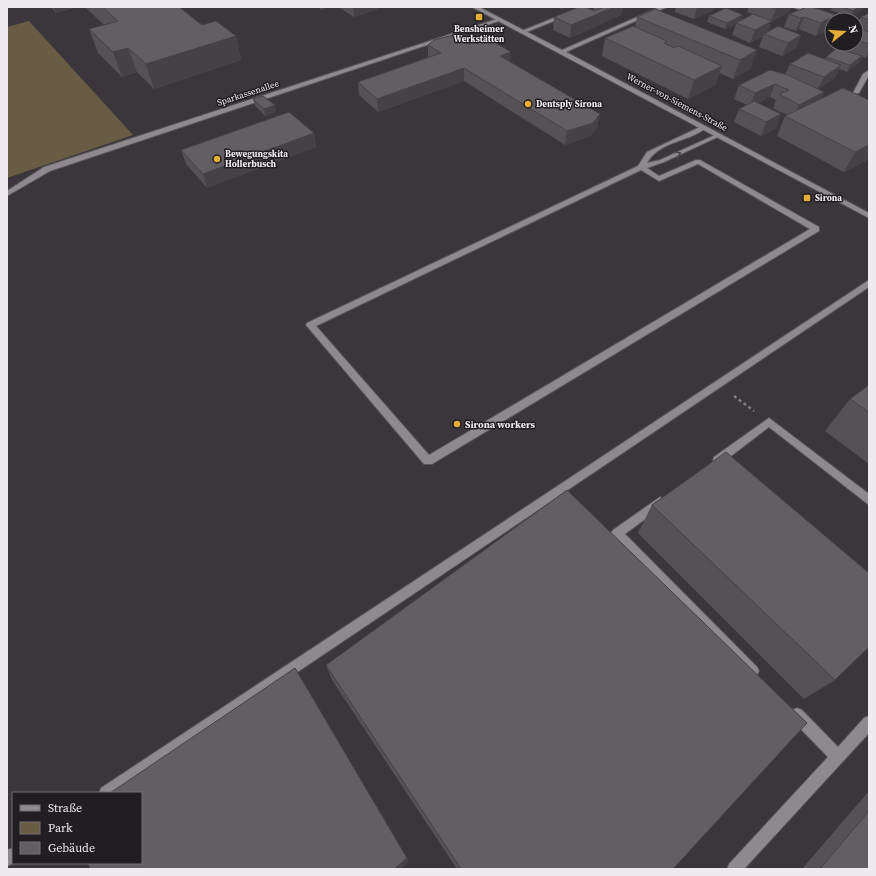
<svg xmlns="http://www.w3.org/2000/svg" width="876" height="876" font-family="'Source Serif 4',serif">
	<style>
		.green { fill: #695c45 }
		.lines { fill: none; stroke-linecap: round; stroke-linejoin: round }
		.service-casing { stroke: #575357; stroke-width: 2 }
		.minor-casing { stroke: #575357; stroke-width: 2 }
		.path { stroke: #838084; stroke-width: 2.5; stroke-dasharray: 3 3; stroke-linecap: butt }
		.service { fill: #8e898f; fill-rule: evenodd }
		.minor { fill: #8e898f; fill-rule: evenodd }
		.wall { fill: #555156 }
		.shaded-wall { fill: #454246 }
		.building { fill: #635e64; stroke: #454246 }
		.oneway { stroke: #464348 }
		.poi-dot { fill: #e5ad35; stroke: #201e21; stroke-width: 1.5 }
		.labels { text-anchor: middle; dominant-baseline: central; stroke-width: 3; stroke-linejoin: round; paint-order: stroke }
		.far-poi-label { font-size: 9px; font-weight: bold; fill: #edebee; stroke: #201e21; text-anchor: start }
		.far-street-label { font-size: 9px; fill: #edebee; stroke: #201e21 }
		.poi-label { font-size: 10px; font-weight: bold; fill: #edebee; stroke: #201e21; text-anchor: start }
	</style>
	<rect width="100%" height="100%" fill="#3a363b"/>
	<polygon class="green" points="29,21 133,135 7,178 7,27"/>
	<g class="lines">
		<g class="service-casing">
			<g id="service">
				<polygon points="581,7 589,7 524,33 519,32"/>
				<polygon points="793,7 801,7 812,12 807,13"/>
				<polygon points="497,19 502,20 50,171 7,196 7,191 44,167"/>
				<path d="M702,126L707,127C689,143 660,140 647,163L660,160L717,134L722,135L664,162L647,168L659,176L696,160H700L819,227V231L432,464H424L306,325L307,323L638,166L647,152ZM698,164L810,229L429,455L316,326L641,170L659,181Z"/>
				<polygon points="869,280 869,287 118,793 99,793 101,788"/>
				<polygon points="769,418 869,494 869,505 769,427 722,463 714,463 713,460 714,457"/>
				<polygon points="660,497 664,499 665,502 664,505 625,534 757,667 759,671 757,675 753,677 749,675 613,536 611,533 613,530"/>
				<polygon points="797,708 802,710 838,747 864,718 869,716 869,733 744,869 727,869 729,864 828,757 792,720 790,715 792,710"/>
				<polygon points="13,848 14,863 7,866 7,850"/>
			</g>
		</g>
		<g class="minor-casing">
			<g id="minor">
				<polygon points="472,7 479,7 562,50 660,7 667,7 566,52 869,213 869,218"/>
				<polygon points="869,70 869,75 859,93 854,94 853,93 863,74"/>
			</g>
		</g>
		<polyline class="path" points="734,396 754,411"/>
		<use href="#service" class="service"/>
		<use href="#minor" class="minor"/>
	</g>
	<g class="wall">
		<polygon points="51,7 77,7 56,13"/>
		<polygon points="85,7 179,7 202,25 236,36 241,60 154,89 137,72 122,77 98,53 89,29 104,25"/>
		<polygon points="317,7 328,7 322,10"/>
		<polygon points="338,7 377,7 378,9 354,17"/>
		<polygon points="557,7 567,7 562,9"/>
		<polygon points="594,7 623,7 621,15 570,38 553,30 554,17 593,11"/>
		<polygon points="676,7 715,7 714,10 694,19 675,12"/>
		<polygon points="749,7 791,7 789,12 772,21 768,31 801,35 796,48 782,56 759,47 763,36 750,43 732,35 736,24 725,29 707,22 709,16 743,15 741,20 753,14 747,12"/>
		<polygon points="807,7 830,28 816,36 799,29 796,31 784,27 789,14"/>
		<polygon points="832,7 864,7 862,10 850,17 831,10"/>
		<polygon points="869,13 869,55 866,58 862,57 859,63 847,72 839,69 835,78 818,89 824,92 821,99 869,159 844,172 777,136 785,116 787,115 773,108 776,100 770,97 758,103 776,128 761,136 734,122 739,109 747,105 734,99 739,85 785,75 790,64 825,59 826,57 838,48 840,44 856,44 856,26 861,17"/>
		<polygon points="637,17 757,50 750,69 733,79 719,73 715,85 688,99 602,56 605,38 635,27"/>
		<polygon points="475,42 511,52 510,62 600,114 597,128 590,136 565,145 464,81 378,112 359,95 358,82 428,57 428,45"/>
		<polygon points="253,99 275,105 276,112 265,116 255,106"/>
		<polygon points="314,133 316,147 207,188 186,164 181,150"/>
		<polygon points="869,385 869,464 825,431 850,399"/>
		<polygon points="652,505 835,680 804,699 638,533"/>
		<polygon points="326,665 673,869 457,869 332,680"/>
		<polygon points="869,791 869,869 802,869"/>
	</g>
	<g class="shaded-wall">
		<polygon points="54,7 77,7 56,13"/>
		<polygon points="286,7 293,7 286,9"/>
		<polygon points="321,7 328,7 322,10"/>
		<polygon points="353,7 377,7 378,9 354,17"/>
		<polygon points="562,7 567,7 562,9"/>
		<polygon points="614,7 623,7 621,15 570,38 571,25"/>
		<polygon points="697,7 715,7 714,10 694,19"/>
		<polygon points="779,7 791,7 789,12 771,21 776,9"/>
		<polygon points="859,7 864,7 862,10 850,17 853,11"/>
		<polygon points="743,15 741,21 736,23 736,24 725,29 727,23"/>
		<polygon points="836,15 834,20 832,20 832,24 830,28 816,36 821,23"/>
		<polygon points="804,17 799,29 796,31 801,18"/>
		<polygon points="772,21 767,34 764,34 763,36 750,43 755,30"/>
		<polygon points="801,35 796,48 782,56 788,43"/>
		<polygon points="236,36 241,60 154,89 146,64"/>
		<polygon points="128,48 137,72 122,77 113,52"/>
		<polygon points="757,50 750,69 733,79 740,60"/>
		<polygon points="869,51 869,55 866,58"/>
		<polygon points="511,52 510,65 500,56"/>
		<polygon points="862,56 859,63 847,72 850,65"/>
		<polygon points="841,65 835,78 817,90 824,77"/>
		<polygon points="722,66 715,85 688,99 694,80"/>
		<polygon points="464,68 464,81 378,112 377,99"/>
		<polygon points="775,84 770,97 750,106 755,93"/>
		<polygon points="824,92 818,105 793,118 799,105"/>
		<polygon points="275,105 276,112 265,116 264,109"/>
		<polygon points="600,114 597,128 590,136 565,145 567,131"/>
		<polygon points="781,114 776,128 761,136 766,122"/>
		<polygon points="314,133 316,147 207,188 203,174"/>
		<polygon points="869,145 869,159 844,172 855,152"/>
		<polygon points="407,858 409,862 401,869 394,869"/>
	</g>
	<g class="building">
		<polygon points="102,7 179,7 202,25 216,21 236,36 146,64 128,48 113,52 89,29 118,21"/>
		<polygon points="579,7 585,7 594,11 602,8 601,7 614,7 571,25 554,17"/>
		<polygon points="771,7 779,7 776,9"/>
		<polygon points="807,7 812,7 836,15 821,23 804,17 801,18 789,14"/>
		<polygon points="842,7 859,7 853,11"/>
		<polygon points="726,8 743,15 727,23 709,16"/>
		<polygon points="655,9 757,50 740,60 637,17"/>
		<polygon points="869,13 869,20 861,17"/>
		<polygon points="753,14 772,21 755,30 736,23"/>
		<polygon points="633,26 667,41 664,43 674,48 678,46 722,66 694,80 605,38"/>
		<polygon points="778,26 801,35 788,43 764,34"/>
		<polygon points="856,27 869,32 869,44 856,40"/>
		<polygon points="461,33 475,42 488,38 511,52 500,56 600,114 593,123 567,131 464,68 377,99 358,82 441,53 428,45 434,40"/>
		<polygon points="837,48 862,56 850,65 826,57"/>
		<polygon points="808,53 841,65 824,77 790,64"/>
		<polygon points="770,70 788,75 824,92 799,105 779,94 789,90 775,84 755,93 739,85"/>
		<polygon points="843,88 869,100 869,145 855,152 785,116"/>
		<polygon points="263,96 275,105 264,109 253,99"/>
		<polygon points="754,101 781,114 766,122 739,109"/>
		<polygon points="289,112 314,133 203,174 181,150"/>
		<polygon points="869,385 869,412 850,399"/>
		<polygon points="726,452 869,573 869,647 835,680 652,505"/>
		<polygon points="567,490 807,723 673,869 461,869 326,665"/>
		<polygon points="295,668 407,858 394,869 90,869 88,863 141,863 141,793 110,793"/>
		<polygon points="869,811 869,869 820,869"/>
	</g>
	<defs><path id="oneway-chevron" d="M-2-3.5L2.5 0L-2 3.5" fill="none" stroke-width="1.6" stroke-linecap="round" stroke-linejoin="round"/></defs>
	<use class="oneway" href="#oneway-chevron" transform="translate(678 154) rotate(-25)"/>
	<g class="poi-dot">
		<rect x="475" y="13" width="8" height="8" rx="2"/>
		<circle cx="528" cy="104" r="4"/>
		<circle cx="217" cy="159" r="4"/>
		<rect x="803" y="194" width="8" height="8" rx="2"/>
		<circle cx="457" cy="424" r="4"/>
	</g>
	<g class="labels">
		<g class="far-poi-label">
			<text x="479" y="29" text-anchor="middle">Bensheimer<tspan x="479" dy="10">Werkstätten</tspan></text>
			<text x="536" y="104">Dentsply Sirona</text>
			<text x="225" y="154">Bewegungskita<tspan x="225" dy="10">Hollerbusch</tspan></text>
			<text x="815" y="198">Sirona</text>
		</g>
		<g class="far-street-label">
			<text transform="translate(248 93) rotate(-18)">Sparkassenallee</text>
			<text transform="translate(677 102) rotate(28)">Werner-von-Siemens-Straße</text>
		</g>
		<g class="poi-label">
			<text x="465" y="424">Sirona workers</text>
		</g>
	</g>
	<rect width="876" height="876" fill="none" stroke="#edebee" stroke-width="16"/>
	<rect x="12" y="792" width="130" height="72" fill="#201e21" stroke="#727073"/>
	<rect x="20" y="805" width="20" height="6" fill="#8e898f" stroke="#727073"/>
	<text x="48" y="812" font-size="12" fill="#edebee">Straße</text>
	<rect x="20" y="822" width="20" height="12" fill="#695c45" stroke="#727073"/>
	<text x="48" y="832" font-size="12" fill="#edebee">Park</text>
	<rect x="20" y="842" width="20" height="12" fill="#635e64" stroke="#727073"/>
	<text x="48" y="852" font-size="12" fill="#edebee">Gebäude</text>
	<g transform="translate(844 32) rotate(73)"><circle r="19" fill="#201e21" stroke="#727073"/>
	<path d="M0-3L7 15L0 10L-7 15Z" fill="#e5ad35"/>
	<text y="-6" font-size="11" font-weight="bold" text-anchor="middle" fill="#edebee">N</text>
	</g>
</svg>
